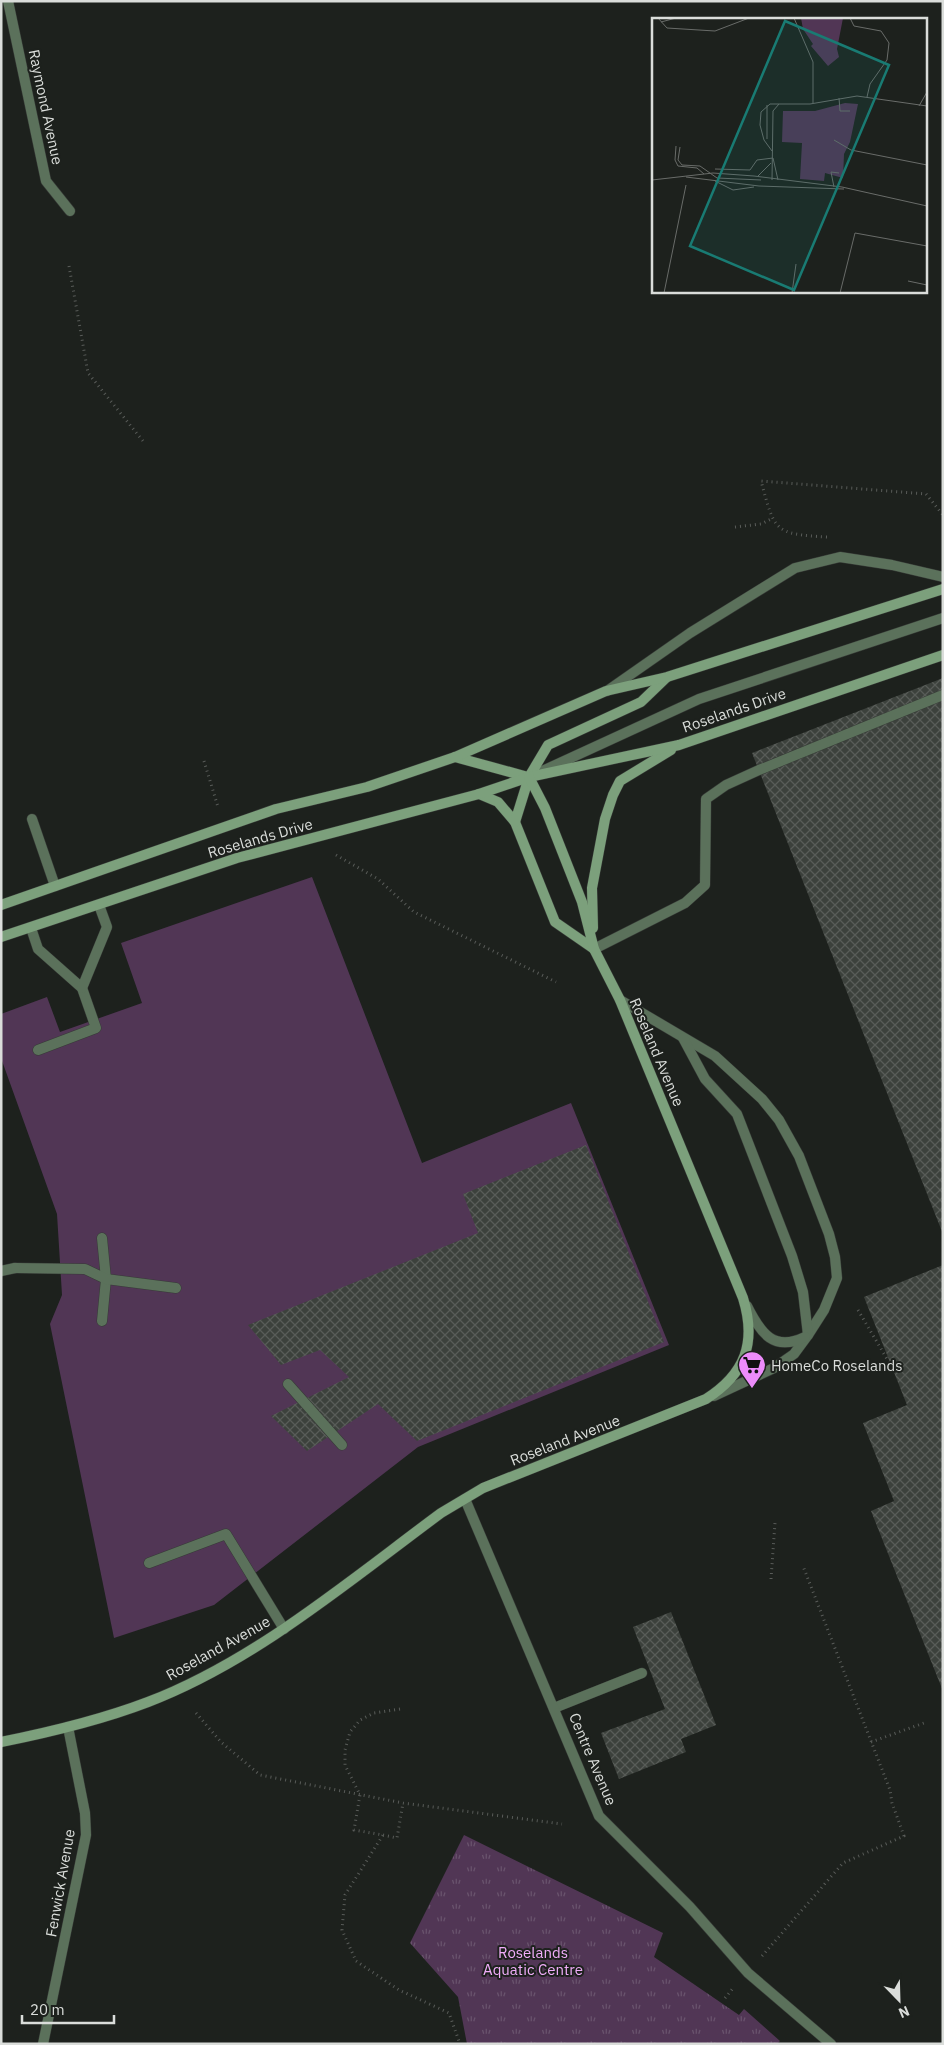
<svg xmlns="http://www.w3.org/2000/svg" width="944" height="2045" font-family="'IBM Plex Sans',sans-serif">
	<style>
		.grass { fill: url(#grass-tufts) }
		.pitch { fill: #513655 }
		.building { fill: url(#building-cross-hatch) }
		.lines { fill: none; stroke-linecap: round; stroke-linejoin: round }
		.lane-casing { stroke: #373b37; stroke-width: 11 }
		.street-casing { stroke: #373b37; stroke-width: 11 }
		.secondary-casing { stroke: #373b37; stroke-width: 11 }
		.path { stroke: #595c59; stroke-width: 3; stroke-dasharray: 1 4; stroke-linecap: butt }
		.lane { stroke: #5b715b; stroke-width: 10 }
		.street { stroke: #5b715b; stroke-width: 10 }
		.secondary { stroke: #7ca07c; stroke-width: 10 }
		.labels { text-anchor: middle; dominant-baseline: central; stroke-width: 4; stroke-linejoin: round; paint-order: stroke }
		.street-label { font-size: 15px; fill: #daddda; stroke: #1d211d }
		.poi-label { font-size: 15px; fill: #daddda; stroke: #1d211d; text-anchor: start }
		.park-label { font-size: 15px; fill: #f0adf9; stroke: #1d211d }
		.inset-road { fill: none; stroke: #696c69; stroke-width: 1 }
		.view { fill: #197b73; fill-opacity: 0.15; stroke: #197b73; stroke-width: 2.5 }
		.inset-edge { fill: none; stroke: #daddda; stroke-width: 2.5 }
	</style>
	<defs>
		<pattern id="grass-tufts" width="24" height="20" patternUnits="userSpaceOnUse" patternTransform="scale(1.25)"><rect width="24" height="20" fill="#513655"/><path d="M3 7l-1-3M5 7V3M7 7l1-3M15 17l-1-3M17 17v-4M19 17l1-3" fill="none" stroke="#69536d"/></pattern>
		<pattern id="building-cross-hatch" width="8" height="8" patternUnits="userSpaceOnUse" patternTransform="scale(1.25)"><rect width="8" height="8" fill="#3c413c"/><path d="M0 0l8 8M0 8l8-8" fill="none" stroke="#585c58"/></pattern>
	</defs>
	<rect width="100%" height="100%" fill="#1d211d"/>
	<polygon class="grass" points="464,1835 663,1933 654,1957 739,2015 744,2009 780,2041 777,2044 467,2044 458,1997 410,1943"/>
	<polygon class="pitch" points="312,877 422,1163 571,1103 669,1345 418,1447 214,1605 114,1638 50,1324 62,1295 57,1214 1,1058 1,1014 47,997 60,1032 142,1003 121,943"/>
	<g class="building">
		<polygon points="943,678 943,1234 752,753"/>
		<polygon points="586,1145 664,1342 417,1441 378,1404 307,1451 271,1416 349,1377 320,1350 281,1365 248,1325 478,1233 463,1194"/>
		<polygon points="943,1265 943,1691 871,1511 894,1501 863,1423 907,1405 864,1297"/>
		<polygon points="671,1612 716,1725 681,1739 686,1752 619,1779 601,1733 665,1709 633,1627"/>
	</g>
	<g class="lines">
		<g class="lane-casing">
			<g id="lane">
				<polyline points="607,691 690,633 795,568 840,557 892,565 943,577"/>
				<polyline points="538,773 699,699 943,618"/>
				<polyline points="32,819 55,886"/>
				<polyline points="31,928 38,949 82,988 96,1028 38,1050"/>
				<polyline points="594,949 685,903 705,885 706,799 726,785 759,770 943,695"/>
				<polyline points="82,988 107,927 99,905"/>
				<polyline points="620,1000 715,1056 762,1099 779,1120 799,1156 829,1234 835,1257 837,1278 824,1310 808,1335 794,1354 774,1368 714,1396"/>
				<polyline points="683,1038 705,1079 737,1114 792,1256 803,1292 808,1335"/>
				<polyline points="102,1238 106,1279 102,1321"/>
				<polyline points="15,1268 85,1269 106,1279 176,1288"/>
				<path d="M747,1306C761,1334 774,1352 805,1337"/>
				<polyline points="288,1384 342,1445"/>
				<polyline points="149,1563 226,1534 284,1629"/>
				<polyline points="554,1708 642,1673"/>
			</g>
		</g>
		<g class="street-casing">
			<g id="street">
				<polyline points="8,1 46,181 70,211"/>
				<polyline points="1,1271 15,1268"/>
				<polyline points="465,1499 599,1816 690,1907 748,1973 831,2044"/>
				<polyline points="43,2044 86,1835 85,1813 68,1727"/>
			</g>
		</g>
		<g class="secondary-casing">
			<g id="secondary">
				<polyline points="455,757 528,777"/>
				<polyline points="479,794 498,802 515,822 555,922 594,949"/>
				<polyline points="515,822 529,777 548,745 641,702 666,678"/>
				<polyline points="1,905 276,809 367,787 455,757 606,691 667,677 943,589"/>
				<polyline points="593,928 592,888 605,819 613,795 620,781 671,750"/>
				<polyline points="1,937 237,858 479,794 529,777 679,745 943,655"/>
				<path d="M1,1742C51,1732 101,1720 148,1702C255,1661 349,1581 441,1513L483,1488L706,1399C745,1374 757,1343 743,1298L620,1000L594,949L582,902L545,808L529,777"/>
			</g>
		</g>
		<g class="path">
			<polyline points="69,266 88,373 143,441"/>
			<polyline points="735,527 761,524 771,519"/>
			<path d="M827,537C773,534 775,531 761,481L926,494L943,515"/>
			<polyline points="204,761 218,807"/>
			<polyline points="336,855 378,879 414,912 556,982"/>
			<polyline points="858,1310 890,1364"/>
			<polyline points="771,1579 775,1523"/>
			<polyline points="400,1709 374,1713 360,1720 350,1732 345,1750 345,1765 360,1795 354,1830 383,1835 345,1895 342,1930 356,1961 399,1990 449,2013 460,2044"/>
			<polyline points="196,1713 221,1742 260,1775 403,1803 562,1824"/>
			<polyline points="871,1742 924,1723"/>
			<polyline points="383,1835 397,1838 403,1803"/>
			<polyline points="762,1956 843,1863 904,1836 892,1803 890,1790 803,1566"/>
			<polyline points="725,1998 734,1987"/>
		</g>
		<use href="#lane" class="lane"/>
		<use href="#street" class="street"/>
		<use href="#secondary" class="secondary"/>
	</g>
	<defs>
		<g id="supermarket-pin" transform="scale(1.4375)"><path d="M0 17L-7.5 6A9.5 9.5 0 1 1 7.5 6Z" fill="#ec8cfa" stroke="#1d211d"/><path d="M-6-5.5h2.5l.6 2H6L4.5 2H-2.5L-4.4-4H-6ZM-1.5 3.2a1.3 1.3 0 1 0 .1 0ZM3 3.2a1.3 1.3 0 1 0 .1 0Z" fill="#111"/></g>
	</defs>
	<g fill-rule="evenodd">
		<use href="#supermarket-pin" x="752" y="1365"/>
	</g>
	<g class="labels">
		<g class="street-label">
			<text transform="translate(46 107) rotate(78)">Raymond Avenue</text>
			<text transform="translate(734 710) rotate(-19)">Roselands Drive</text>
			<text transform="translate(260 838) rotate(-16)">Roselands Drive</text>
			<text transform="translate(657 1052) rotate(67)">Roseland Avenue</text>
			<text transform="translate(565 1440) rotate(-21)">Roseland Avenue</text>
			<text transform="translate(218 1648) rotate(-29)">Roseland Avenue</text>
			<text transform="translate(593 1759) rotate(67)">Centre Avenue</text>
			<text transform="translate(60 1883) rotate(-80)">Fenwick Avenue</text>
		</g>
		<g class="poi-label">
			<text x="771" y="1365">HomeCo Roselands</text>
		</g>
		<g class="park-label">
			<text x="533" y="1952">Roselands<tspan x="533" dy="17">Aquatic Centre</tspan></text>
		</g>
	</g>
	<g transform="translate(652 18)">
		<rect width="275" height="275" fill="#1d211d"/>
		<path d="M191,0L185,31L187,39L176,48L159,28L161,26L151,11L149,0Z" fill="#513655"/>
		<path d="M193,85L206,86L198,124L192,136L191,160L173,155L172,163L148,161L150,125L130,124L131,93H163Z" fill="#513655"/>
		<path class="inset-road" d="M6,0L15,10L63,13L97,0M142,0L161,44V85M198,0L202,8L229,13L237,25L235,42L218,66L215,79M9,4L24,0M187,80L188,93H198M267,88L275,74M115,121V87M182,122L199,132L275,147M24,128L23,142L26,148L45,150L52,156M28,129L26,142L30,147L48,148L65,160L109,162M120,133L112,122L108,107L109,94L118,86H158L205,78L275,88M121,140L126,162M63,151L98,152L105,142L121,140M106,158L119,145M34,159L107,168L192,171M0,162L61,155L102,158L190,169L275,188M120,162L121,93L127,86M63,163L81,172L102,169M182,169L179,154L187,155M256,263L275,267M12,275L34,167M140,275L144,246M188,275L203,215L275,228"/>
		<path class="view" d="M133,3L237,47L142,272L38,228Z"/>
		<rect width="275" height="275" class="inset-edge"/>
	</g>
	<rect width="944" height="2045" fill="none" stroke="#daddda" stroke-width="5"/>
	<g transform="translate(899 2000) rotate(157)" stroke="#1d211d" stroke-width="4" paint-order="stroke">
	<path d="M0-4L9 19L0 12L-9 19Z" fill="#daddda"/>
	<text y="-8" font-size="14" font-weight="bold" text-anchor="middle" fill="#daddda">N</text>
	</g>
	<path d="M22 2015v8h92v-8" fill="none" stroke="#daddda" stroke-width="2.5"/>
	<text x="30" y="2015" font-size="15" fill="#daddda" stroke="#1d211d" stroke-width="4" paint-order="stroke">20 m</text>
</svg>
